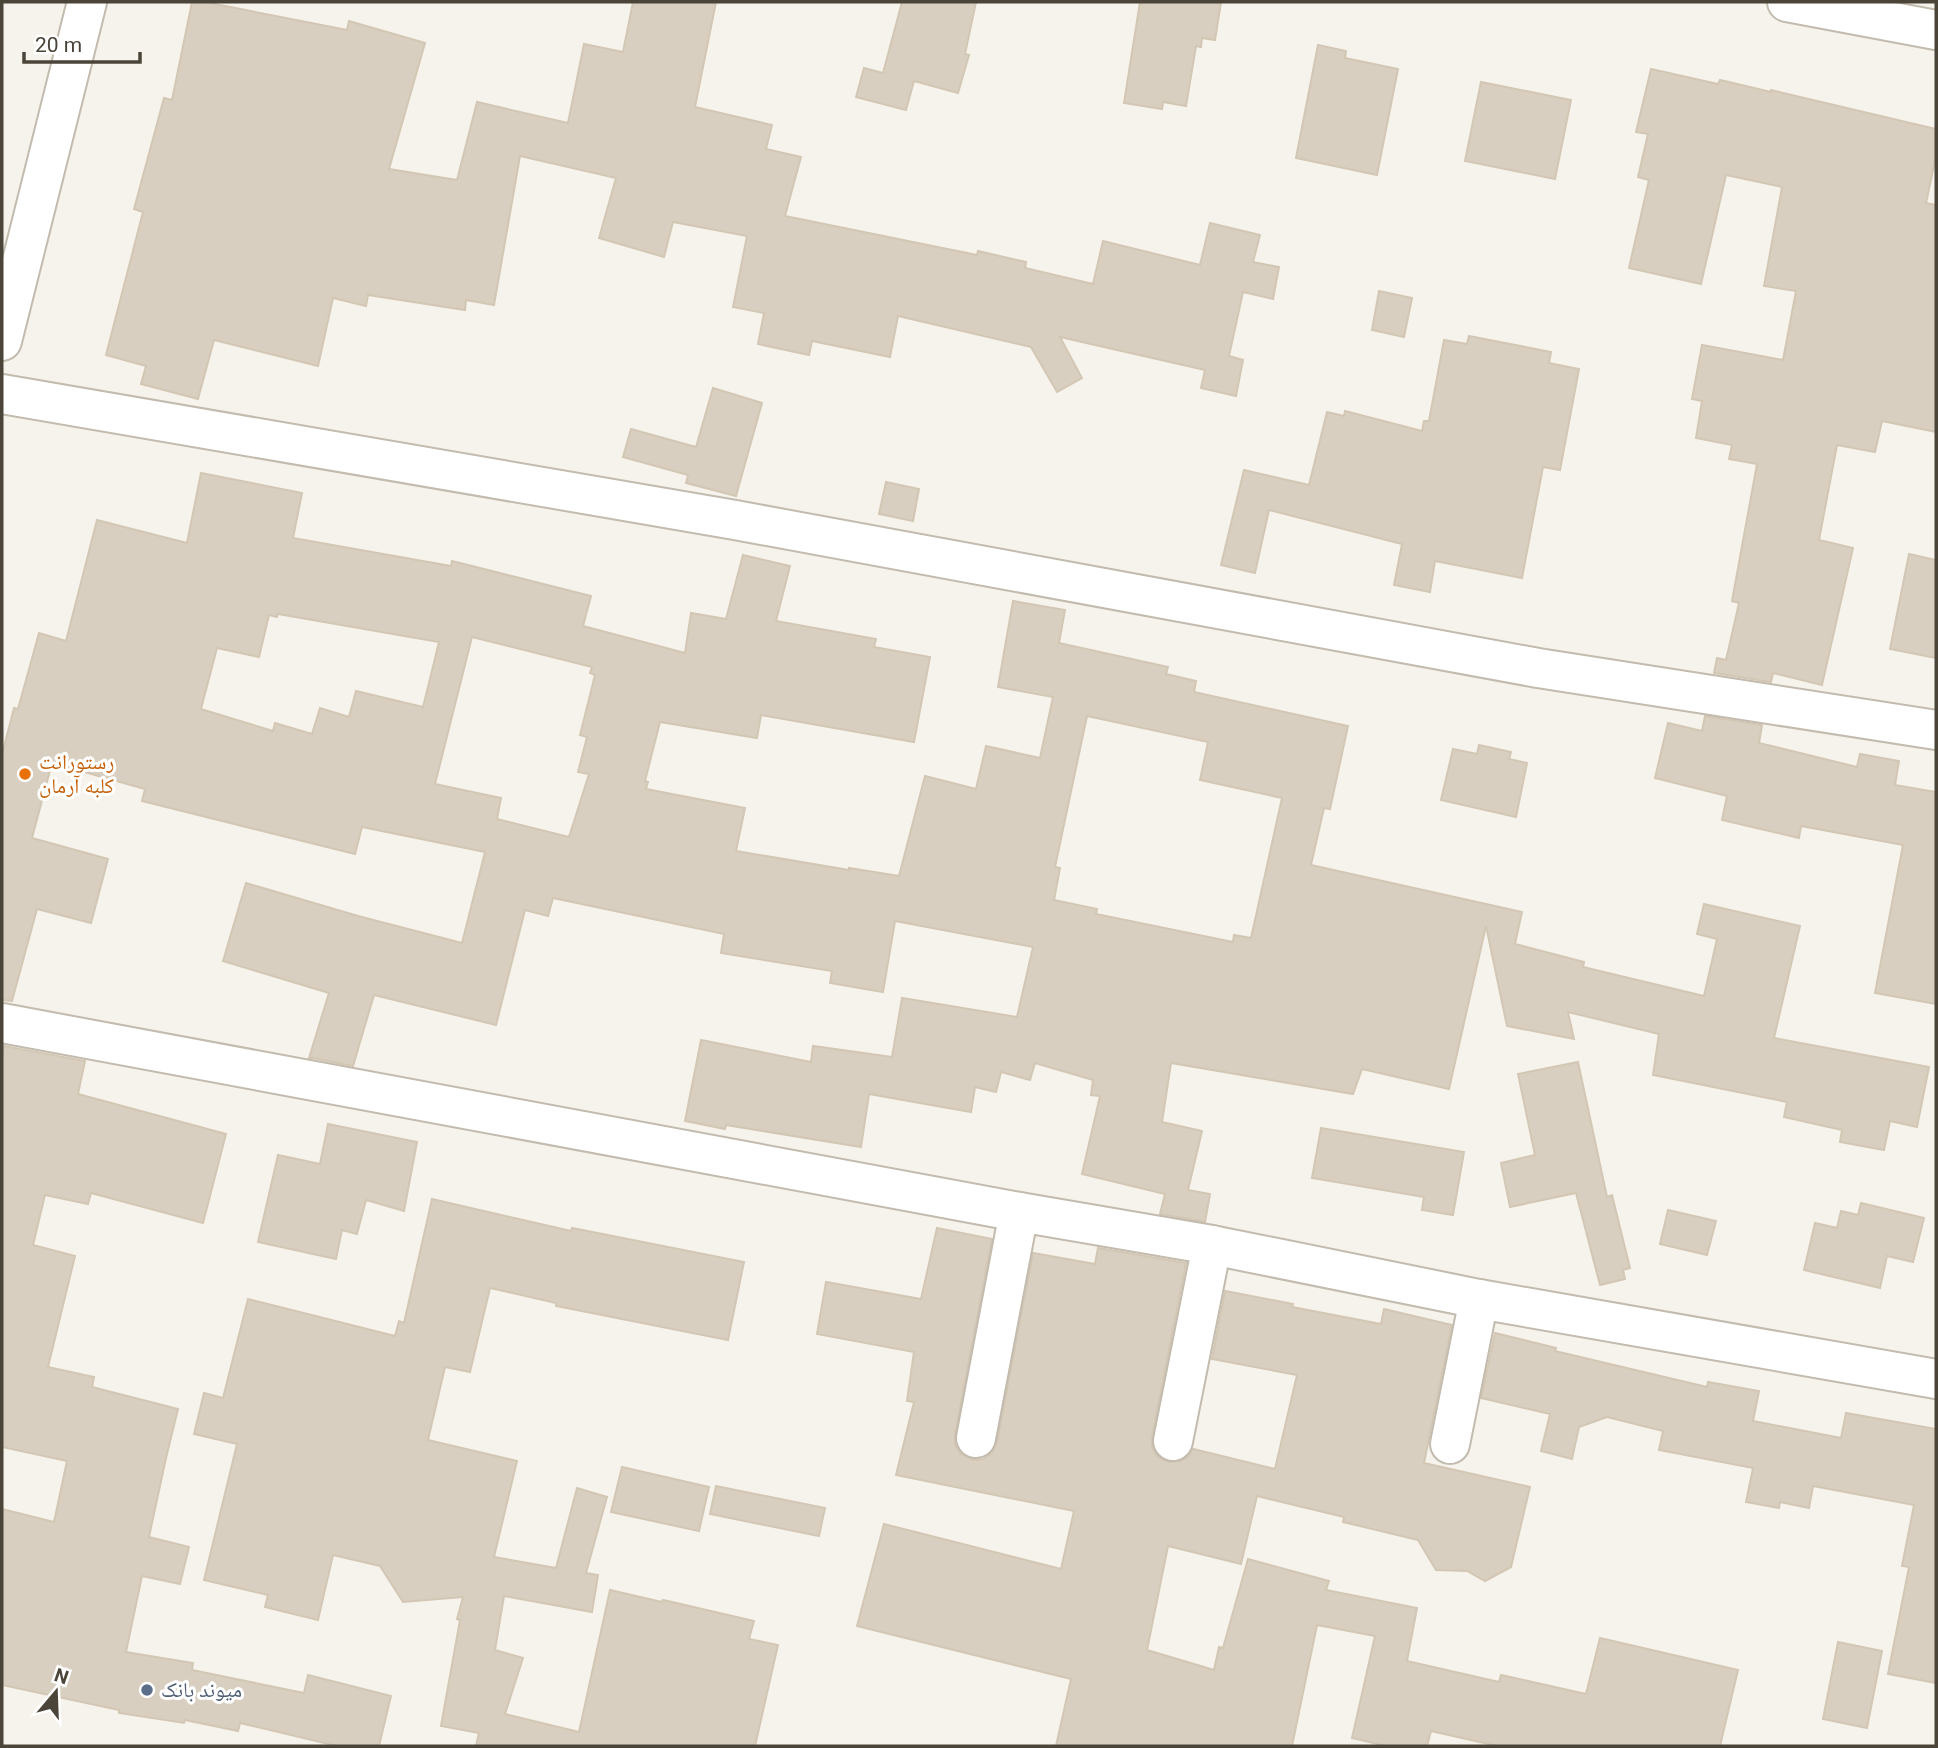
<svg xmlns="http://www.w3.org/2000/svg" width="1938" height="1748" font-family="Roboto,'Noto Naskh Arabic',sans-serif">
	<style>
		.building { fill: #d8cfc1; stroke: #d3c7b4; stroke-width: 2; fill-rule: evenodd }
		.lines { fill: none; stroke-linecap: round; stroke-linejoin: round }
		.minor-casing { stroke: #c2bbae; stroke-width: 42 }
		.tertiary-casing { stroke: #c2bbae; stroke-width: 42 }
		.minor { stroke: #fff; stroke-width: 38 }
		.tertiary { stroke: #fff; stroke-width: 38 }
		.food-dot { fill: #e8710a; stroke: #fff; stroke-width: 2.5 }
		.service-dot { fill: #5c6f8a; stroke: #fff; stroke-width: 2.5 }
		.labels { text-anchor: middle; dominant-baseline: central; stroke-width: 6; stroke-linejoin: round; paint-order: stroke }
		.food-label { font-size: 21px; fill: #c56008; stroke: #fff; text-anchor: start }
		.service-label { font-size: 21px; fill: #4e5e75; stroke: #fff; text-anchor: start }
	</style>
	<rect width="100%" height="100%" fill="#f6f3ec"/>
	<g class="building">
		<polygon points="192,2 205,2 347,30 349,21 425,43 389,169 457,180 477,102 568,123 584,44 623,52 633,2 716,2 695,107 772,125 766,149 801,157 785,216 977,255 978,251 1026,262 1025,268 1093,284 1103,241 1200,265 1210,223 1260,235 1253,262 1279,267 1273,299 1243,292 1229,356 1243,360 1236,396 1201,388 1205,370 1060,337 1082,378 1057,392 1031,347 898,316 890,357 812,341 809,355 758,344 764,313 733,307 747,236 673,222 664,257 599,238 616,178 520,156 494,305 466,300 465,310 368,295 366,306 333,298 318,366 214,340 198,399 141,384 146,366 106,355 143,212 134,209 164,98 172,100"/>
		<polygon points="902,2 976,2 965,54 969,55 958,93 914,81 906,110 856,97 864,68 883,73"/>
		<polygon points="1140,2 1221,2 1215,40 1202,38 1201,47 1196,46 1186,106 1163,102 1162,109 1124,103"/>
		<polygon points="1318,45 1346,51 1345,58 1398,69 1377,175 1296,158"/>
		<polygon points="1651,69 1718,84 1720,80 1771,92 1771,90 1936,129 1936,156 1926,203 1936,205 1936,432 1882,421 1875,452 1837,445 1819,540 1853,548 1822,685 1773,673 1771,682 1714,673 1717,658 1726,660 1739,603 1732,601 1757,464 1729,459 1732,445 1696,438 1702,401 1692,399 1702,345 1783,360 1796,291 1764,286 1782,187 1726,175 1701,284 1629,268 1649,180 1638,177 1648,134 1636,132"/>
		<polygon points="1481,82 1571,100 1555,179 1465,161"/>
		<polygon points="1379,291 1412,298 1404,337 1372,330"/>
		<polygon points="1469,336 1551,352 1549,363 1579,369 1560,470 1543,467 1522,578 1435,561 1430,592 1394,585 1402,544 1269,510 1255,573 1221,565 1244,470 1309,485 1327,412 1344,416 1345,411 1422,431 1424,421 1429,421 1444,340 1467,344"/>
		<polygon points="713,388 762,403 736,496 686,483 688,475 623,457 631,429 696,447"/>
		<path d="M201,473L302,493L293,538L451,566L452,561L591,596L583,626L685,653L691,613L726,619L743,555L790,566L776,621L876,639L874,647L930,657L914,742L761,715L757,738L660,722L645,781L648,782L646,789L745,808L736,851L849,870V868L899,876L925,776L976,789L986,746L1040,758L1053,697L998,687L1013,601L1065,610L1059,643L1168,667L1166,674L1196,681L1194,692L1348,726L1330,809L1324,808L1311,865L1522,912L1515,944L1584,962L1583,967L1704,996L1717,939L1697,934L1704,904L1800,926L1774,1038L1929,1067L1917,1127L1890,1121L1884,1150L1840,1142L1842,1130L1784,1117L1787,1102L1653,1075L1659,1034L1568,1012L1574,1039L1507,1026L1486,926L1449,1089L1362,1069L1353,1094L1171,1063L1162,1122L1202,1131L1188,1190L1210,1194L1205,1222L1160,1214L1165,1194L1082,1174L1100,1096L1091,1095L1093,1080L1035,1063L1030,1080L1001,1072L996,1092L975,1087L971,1112L869,1094L861,1147L726,1125L725,1129L685,1121L701,1040L811,1062L813,1046L892,1057L902,998L1017,1017L1033,947L895,921L883,992L830,983L832,971L721,953L724,934L553,898L548,916L525,910L496,1025L374,995L353,1066L312,1058H309L329,993L223,961L246,883L358,916L462,943L485,852L362,827L355,854L142,801L145,789L52,763L32,838L108,859L91,923L37,909L12,1001L2,1000V755L14,708L18,709L39,633L66,641L97,520L187,543ZM278,614L439,642L423,707L356,691L349,717L320,708L312,734L275,723L273,731L201,709L217,648L259,657L269,615L277,617ZM472,637L592,667L590,673L595,675L580,735L587,737L578,772L589,774L569,837L497,819L501,798L435,784ZM1087,716L1208,742L1200,780L1282,798L1251,938L1234,935L1233,942L1096,914L1097,909L1054,900L1060,868L1055,867Z"/>
		<polygon points="886,482 919,489 913,521 879,514"/>
		<polygon points="1909,554 1936,560 1936,658 1890,649"/>
		<polygon points="1705,716 1762,725 1759,743 1857,767 1860,754 1899,761 1895,785 1936,792 1936,1004 1875,993 1903,845 1801,826 1799,838 1722,820 1727,796 1655,778 1668,723 1702,731"/>
		<polygon points="1479,745 1511,752 1509,759 1527,763 1516,817 1441,800 1453,749 1477,754"/>
		<polygon points="4,1046 85,1061 78,1094 226,1134 203,1223 91,1193 88,1204 45,1195 33,1245 75,1256 48,1367 94,1377 92,1387 178,1409 166,1458 149,1537 189,1547 180,1584 142,1576 126,1652 193,1663 192,1670 304,1693 308,1675 391,1696 379,1746 337,1746 240,1723 238,1731 185,1720 184,1723 119,1713 119,1710 2,1685 2,1509 54,1522 67,1461 2,1447 2,1059"/>
		<polygon points="1578,1062 1607,1197 1612,1195 1630,1268 1623,1270 1625,1279 1600,1285 1576,1193 1510,1207 1501,1163 1535,1155 1518,1074"/>
		<polygon points="328,1124 417,1142 404,1211 366,1200 357,1234 342,1230 336,1259 258,1242 278,1155 320,1164"/>
		<polygon points="1321,1128 1464,1152 1453,1215 1422,1210 1424,1197 1312,1178"/>
		<polygon points="432,1199 571,1231 572,1228 744,1262 728,1340 556,1306 556,1303 490,1288 470,1372 445,1367 428,1440 517,1461 494,1557 556,1568 577,1488 607,1497 586,1573 598,1575 592,1612 504,1596 495,1650 523,1658 505,1714 579,1732 610,1590 662,1602 663,1600 754,1621 749,1639 778,1645 755,1746 476,1746 479,1733 441,1726 460,1620 457,1619 463,1597 403,1602 380,1566 333,1555 318,1620 265,1607 268,1595 204,1580 237,1444 194,1434 204,1393 223,1398 248,1299 395,1336 399,1321 404,1323"/>
		<polygon points="1861,1203 1924,1218 1913,1262 1887,1256 1880,1288 1804,1270 1815,1223 1837,1228 1841,1211 1858,1215"/>
		<polygon points="1668,1210 1716,1221 1707,1255 1660,1244"/>
		<polygon points="937,1228 992,1239 955,1434 955,1445 961,1454 973,1460 983,1459 992,1453 997,1442 1033,1253 1095,1264 1098,1248 1186,1263 1152,1437 1152,1447 1158,1457 1169,1462 1181,1461 1189,1456 1193,1449 1275,1469 1297,1375 1212,1359 1225,1291 1293,1304 1292,1307 1381,1324 1384,1309 1452,1325 1424,1463 1530,1487 1511,1567 1485,1581 1467,1571 1436,1570 1418,1540 1343,1522 1344,1517 1257,1496 1241,1564 1168,1546 1147,1650 1214,1670 1219,1647 1223,1648 1248,1559 1329,1581 1326,1590 1417,1608 1407,1661 1499,1682 1501,1675 1586,1694 1600,1638 1738,1670 1720,1746 1497,1746 1431,1731 1427,1746 1386,1746 1352,1738 1375,1636 1317,1625 1292,1746 1056,1746 1071,1679 857,1626 884,1524 1061,1569 1074,1511 896,1475 914,1402 907,1401 914,1352 817,1334 826,1282 921,1299"/>
		<polygon points="1495,1333 1556,1348 1555,1351 1707,1387 1708,1382 1759,1391 1753,1421 1841,1438 1846,1413 1936,1429 1936,1683 1888,1674 1909,1567 1902,1566 1914,1505 1813,1486 1809,1508 1780,1502 1779,1508 1746,1502 1753,1468 1659,1450 1663,1431 1607,1417 1579,1427 1572,1459 1541,1451 1550,1414 1481,1398"/>
		<polygon points="622,1467 709,1487 699,1531 611,1512"/>
		<polygon points="716,1486 825,1508 819,1536 710,1514"/>
		<polygon points="1838,1642 1882,1651 1867,1728 1823,1719"/>
	</g>
	<g class="lines">
		<g class="minor-casing">
			<g id="minor">
				<polyline points="1787,2 1936,30"/>
				<polyline points="2,394 735,520 1538,668 1936,730"/>
				<polyline points="2,1023 1019,1212 1212,1245 1479,1299 1936,1379"/>
				<polyline points="976,1438 1019,1212"/>
				<polyline points="1173,1441 1212,1245"/>
				<polyline points="1450,1444 1479,1299"/>
			</g>
		</g>
		<g class="tertiary-casing">
			<polyline id="tertiary" points="2,341 87,2"/>
		</g>
		<use href="#minor" class="minor"/>
		<use href="#tertiary" class="tertiary"/>
	</g>
	<circle class="food-dot" cx="25" cy="774" r="7"/>
	<circle class="service-dot" cx="147" cy="1690" r="7"/>
	<g class="labels">
		<g class="food-label">
			<text x="39" y="762">رستورانت<tspan x="39" dy="24">کلبه آرمان</tspan></text>
		</g>
		<g class="service-label">
			<text x="161" y="1690">میوند بانک</text>
		</g>
	</g>
	<rect width="1938" height="1748" fill="none" stroke="#4b4439" stroke-width="7"/>
	<g transform="translate(56 1692) rotate(19)" stroke="#ffffff" stroke-width="5" paint-order="stroke">
	<path d="M0-5L12 26L0 18L-12 26Z" fill="#4b4439"/>
	<text y="-10" font-size="19" font-weight="bold" text-anchor="middle" fill="#4b4439">N</text>
	</g>
	<path d="M24 52v10h116v-10" fill="none" stroke="#4b4439" stroke-width="3.5"/>
	<text x="35" y="52" font-size="21" fill="#4b4439" stroke="#ffffff" stroke-width="5" paint-order="stroke">20 m</text>
</svg>
